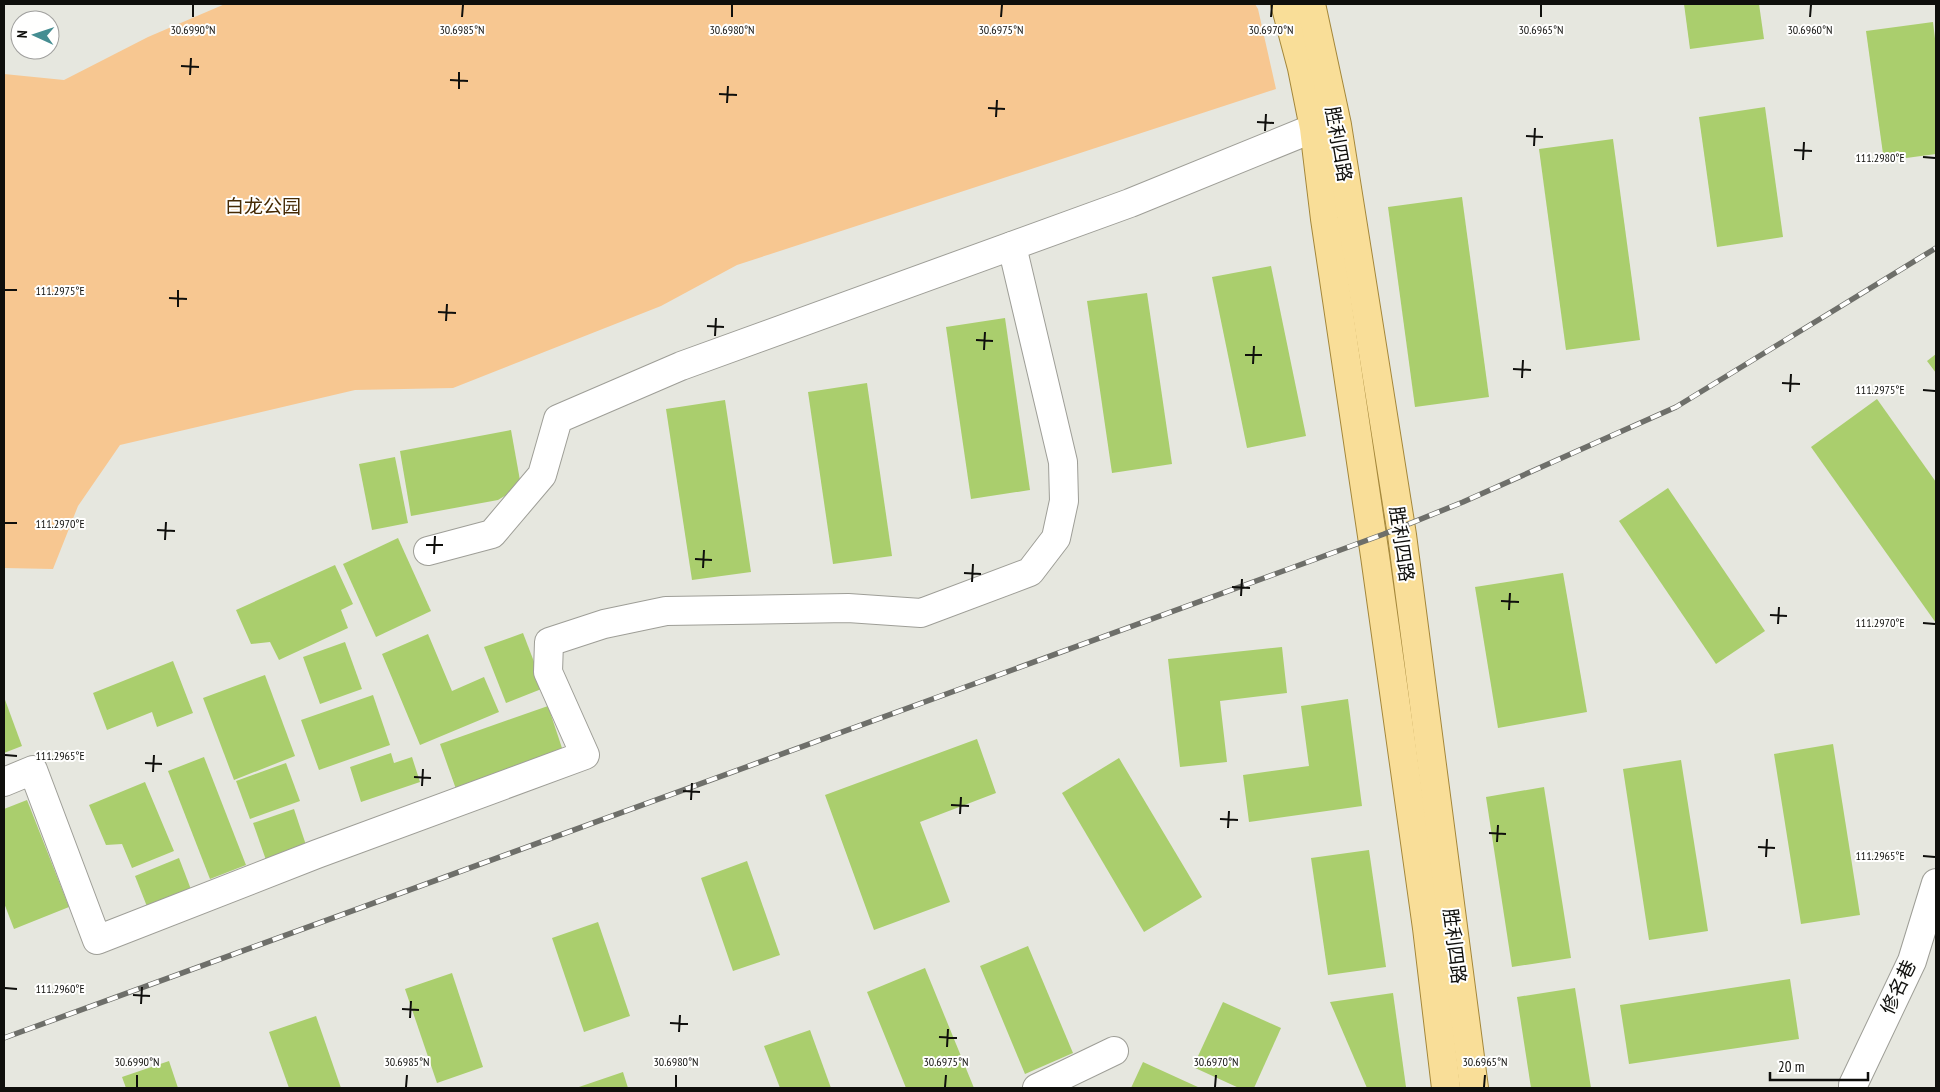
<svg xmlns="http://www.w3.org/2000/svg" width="1940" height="1092" font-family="'PT Sans Narrow','Noto Sans SC',sans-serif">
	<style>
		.green { fill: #f7c791 }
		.building { fill: #aace6d }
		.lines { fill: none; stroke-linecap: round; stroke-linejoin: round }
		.minor-casing { stroke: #9e9e97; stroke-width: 30 }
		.major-casing { stroke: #a4873a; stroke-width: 30 }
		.minor { stroke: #fff; stroke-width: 28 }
		.major { stroke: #f9de98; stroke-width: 28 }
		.rail-casing { stroke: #6e6f6a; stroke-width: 5.5 }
		.rail { stroke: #fffffe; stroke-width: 4; stroke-dasharray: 11; stroke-linecap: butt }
		.ticks { fill: none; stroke: #0f0f0c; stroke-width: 2 }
		.labels { text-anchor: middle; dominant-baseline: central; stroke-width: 4; stroke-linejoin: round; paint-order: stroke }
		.street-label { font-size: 19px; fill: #0f0f0c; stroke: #fffffe }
		.park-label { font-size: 19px; fill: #452a04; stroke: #fffffe }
		.ticks-label { font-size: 12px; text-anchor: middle; fill: #0f0f0c; stroke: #fffffe; stroke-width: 4; stroke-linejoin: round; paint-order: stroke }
	</style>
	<rect width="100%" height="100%" fill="#e6e7df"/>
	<polygon class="green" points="225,4 1255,4 1258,9 1276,89 737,265 661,306 453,388 355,390 120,445 78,506 53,569 4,568 4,74 64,80 148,37"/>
	<g class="building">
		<polygon points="1684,4 1759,4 1764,39 1690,49"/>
		<polygon points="1933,22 1936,47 1936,154 1884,161 1866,31"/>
		<polygon points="1765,107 1783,237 1717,247 1699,117"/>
		<polygon points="1613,139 1640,340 1566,350 1539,149"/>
		<polygon points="1462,197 1489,397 1415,407 1388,207"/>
		<polygon points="1271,266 1306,436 1247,448 1212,277"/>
		<polygon points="1147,293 1172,464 1112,473 1087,301"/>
		<polygon points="1005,318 1030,490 971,499 946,327"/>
		<polygon points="1936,354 1936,373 1927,361"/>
		<polygon points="867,383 892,556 833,564 808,392"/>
		<polygon points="1877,399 1936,482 1936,623 1811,447"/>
		<polygon points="725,400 751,572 692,580 666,409"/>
		<polygon points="511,430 521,486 498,500 411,516 400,451"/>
		<polygon points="395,457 408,523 372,530 359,464"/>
		<polygon points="1668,488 1765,631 1716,664 1619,521"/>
		<polygon points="398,538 431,611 376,637 343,564"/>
		<polygon points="335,565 353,604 341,610 348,628 279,660 270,642 251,644 236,610"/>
		<polygon points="1563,573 1587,712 1498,728 1475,587"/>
		<polygon points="523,633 544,688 506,703 484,647"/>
		<polygon points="428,634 452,691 484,677 499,712 420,745 382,654"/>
		<polygon points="345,642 362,689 320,704 303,657"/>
		<polygon points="1282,647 1287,693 1220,701 1227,762 1180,767 1168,659"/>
		<polygon points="173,661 193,713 157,727 152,712 107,730 93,693"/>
		<polygon points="265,675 295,756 234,780 203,698"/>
		<polygon points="373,695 390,745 319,770 301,720"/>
		<polygon points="4,697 22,746 4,753"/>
		<polygon points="1348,699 1362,806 1249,822 1243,775 1309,766 1301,706"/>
		<polygon points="548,706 563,751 456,789 440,744"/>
		<polygon points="977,739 996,793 920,822 950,902 874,930 825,795"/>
		<polygon points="1833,744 1860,915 1801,924 1774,754"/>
		<polygon points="391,753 394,763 412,757 420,782 361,802 350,767"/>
		<polygon points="204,757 246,865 210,879 168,771"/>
		<polygon points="1119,758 1202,897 1144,932 1062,793"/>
		<polygon points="1681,760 1708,931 1649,940 1623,769"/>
		<polygon points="286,763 300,801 250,819 236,781"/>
		<polygon points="145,782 174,851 132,868 122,844 106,845 89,805"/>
		<polygon points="1544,787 1571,958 1512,967 1486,797"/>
		<polygon points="27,800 69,907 14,929 4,903 4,809"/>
		<polygon points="294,809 306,845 266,860 253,823"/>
		<polygon points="1369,850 1386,967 1328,975 1311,858"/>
		<polygon points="179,858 192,892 148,909 135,876"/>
		<polygon points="747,861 780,955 733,971 701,878"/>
		<polygon points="598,922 630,1016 584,1032 552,938"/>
		<polygon points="1028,946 1073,1053 1025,1074 980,966"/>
		<polygon points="925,968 974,1088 906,1088 867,992"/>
		<polygon points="452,973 483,1067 437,1083 405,989"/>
		<polygon points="1790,979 1799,1039 1629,1064 1620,1005"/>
		<polygon points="1575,988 1591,1088 1531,1088 1517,997"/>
		<polygon points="1393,993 1406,1087 1367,1088 1330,1002"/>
		<polygon points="1223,1002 1281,1028 1254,1088 1239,1088 1193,1067"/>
		<polygon points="316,1016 341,1088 289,1088 269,1032"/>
		<polygon points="810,1030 831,1088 780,1088 764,1046"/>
		<polygon points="169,1061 178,1088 126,1088 122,1077"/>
		<polygon points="1143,1062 1200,1088 1131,1088"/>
		<polygon points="623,1072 628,1088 576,1088"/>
	</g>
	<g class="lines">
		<g class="minor-casing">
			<g id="minor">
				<polyline points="428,551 492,534 542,475 558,419 681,366 1130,203 1314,128"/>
				<polyline points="4,782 33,770 97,940 317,854 585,755 548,672 549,642 604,624 666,611 848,608 921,613 1030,572 1056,538 1064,501 1063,462 1012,246"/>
				<polyline points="1037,1088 1114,1051"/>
				<polyline points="1853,1088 1853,1085 1912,961 1936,883"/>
			</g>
		</g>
		<g class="major-casing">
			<g id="major">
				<polyline points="1285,4 1302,68 1314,128 1325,219 1375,556 1427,928 1446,1088"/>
				<polyline points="1311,4 1337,125 1402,535 1474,1088"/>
			</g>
		</g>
		<use href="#minor" class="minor"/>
		<use href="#major" class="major"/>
		<g class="rail-casing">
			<polyline id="rail" points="4,1038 1275,574 1384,534 1463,502 1676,407 1936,248"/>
		</g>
		<use href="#rail" class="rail"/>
	</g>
	<path class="ticks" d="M193,17V5M462,17L463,5M732,17V5M1001,17L1002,5M1271,17L1272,5M1541,17V5M1810,17L1811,5M181,66L199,67M190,75L191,58M450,80L468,81M459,89V72M719,94L737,95M727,103L728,86M988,108L1005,109M996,117L997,100M1257,122L1274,123M1265,131L1266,114M1526,136L1543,137M1534,146L1535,128M1794,150L1812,151M1923,157L1935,158M1803,160L1804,142M5,290H17M169,298L187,299M178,307V290M438,312L456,313M446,321L447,304M707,326L724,327M715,336L716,318M976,340L993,341M984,350L985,332M1245,355H1262M1253,364L1254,346M1513,369L1531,370M1522,378L1523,360M1782,383L1800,384M1923,390L1935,391M1790,392L1791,374M5,523H17M157,530L175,531M165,540L166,522M426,545H443M434,554L435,536M695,559L712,560M703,568L704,550M964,573L981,574M972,582L973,564M1232,587L1250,588M1241,596L1242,579M1501,601L1519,602M1509,610L1510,593M1770,615L1787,616M1923,623L1935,624M1778,624L1779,607M5,755L17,756M145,763L162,764M153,772L154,755M414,777L431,778M422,786L423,769M683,791L700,792M691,800L692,783M951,805L969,806M960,814L961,797M1220,819L1238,820M1228,828L1229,811M1489,833L1506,834M1497,842L1498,825M1758,847L1775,848M1923,856L1935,857M1766,857L1767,839M5,988L17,989M133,995L150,996M141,1004L142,987M402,1009L419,1010M410,1018L411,1001M670,1023L688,1024M679,1032L680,1015M939,1037L957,1038M947,1047L948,1029M137,1087V1075M406,1087L407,1075M676,1087V1075M945,1087L946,1075M1215,1087L1216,1075M1484,1087L1485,1075"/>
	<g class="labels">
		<g class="street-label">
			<text transform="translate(1339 144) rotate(80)">胜利四路</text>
			<text transform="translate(1402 544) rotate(82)">胜利四路</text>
			<text transform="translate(1455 946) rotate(83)">胜利四路</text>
			<text transform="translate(1898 987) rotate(-65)">修名巷</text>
		</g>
		<g class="park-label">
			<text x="263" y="206">白龙公园</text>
		</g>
	</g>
	<g class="ticks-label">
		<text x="193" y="34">30.6990°N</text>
		<text x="462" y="34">30.6985°N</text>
		<text x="732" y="34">30.6980°N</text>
		<text x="1001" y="34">30.6975°N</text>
		<text x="1271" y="34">30.6970°N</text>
		<text x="1541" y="34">30.6965°N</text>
		<text x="1810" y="34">30.6960°N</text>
		<text x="1880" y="162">111.2980°E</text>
		<text x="60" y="295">111.2975°E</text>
		<text x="1880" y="394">111.2975°E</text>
		<text x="60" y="528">111.2970°E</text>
		<text x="1880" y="627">111.2970°E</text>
		<text x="60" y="760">111.2965°E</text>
		<text x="1880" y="860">111.2965°E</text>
		<text x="60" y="993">111.2960°E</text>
		<text x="137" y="1066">30.6990°N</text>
		<text x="407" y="1066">30.6985°N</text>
		<text x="676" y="1066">30.6980°N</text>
		<text x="946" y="1066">30.6975°N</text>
		<text x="1216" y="1066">30.6970°N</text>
		<text x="1485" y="1066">30.6965°N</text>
	</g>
	<rect width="1940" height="1092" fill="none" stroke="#0f0f0c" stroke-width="10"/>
	<g transform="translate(35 35) rotate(273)"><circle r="24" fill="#fffffe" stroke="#9f9f9d"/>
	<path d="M0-4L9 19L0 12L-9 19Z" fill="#458d91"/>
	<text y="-8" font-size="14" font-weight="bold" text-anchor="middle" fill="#0f0f0c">N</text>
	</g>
	<path d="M1770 1072v8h98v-8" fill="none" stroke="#0f0f0c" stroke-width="2.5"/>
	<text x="1778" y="1072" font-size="15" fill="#0f0f0c" stroke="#fffffe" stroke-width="4" paint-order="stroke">20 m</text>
</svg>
